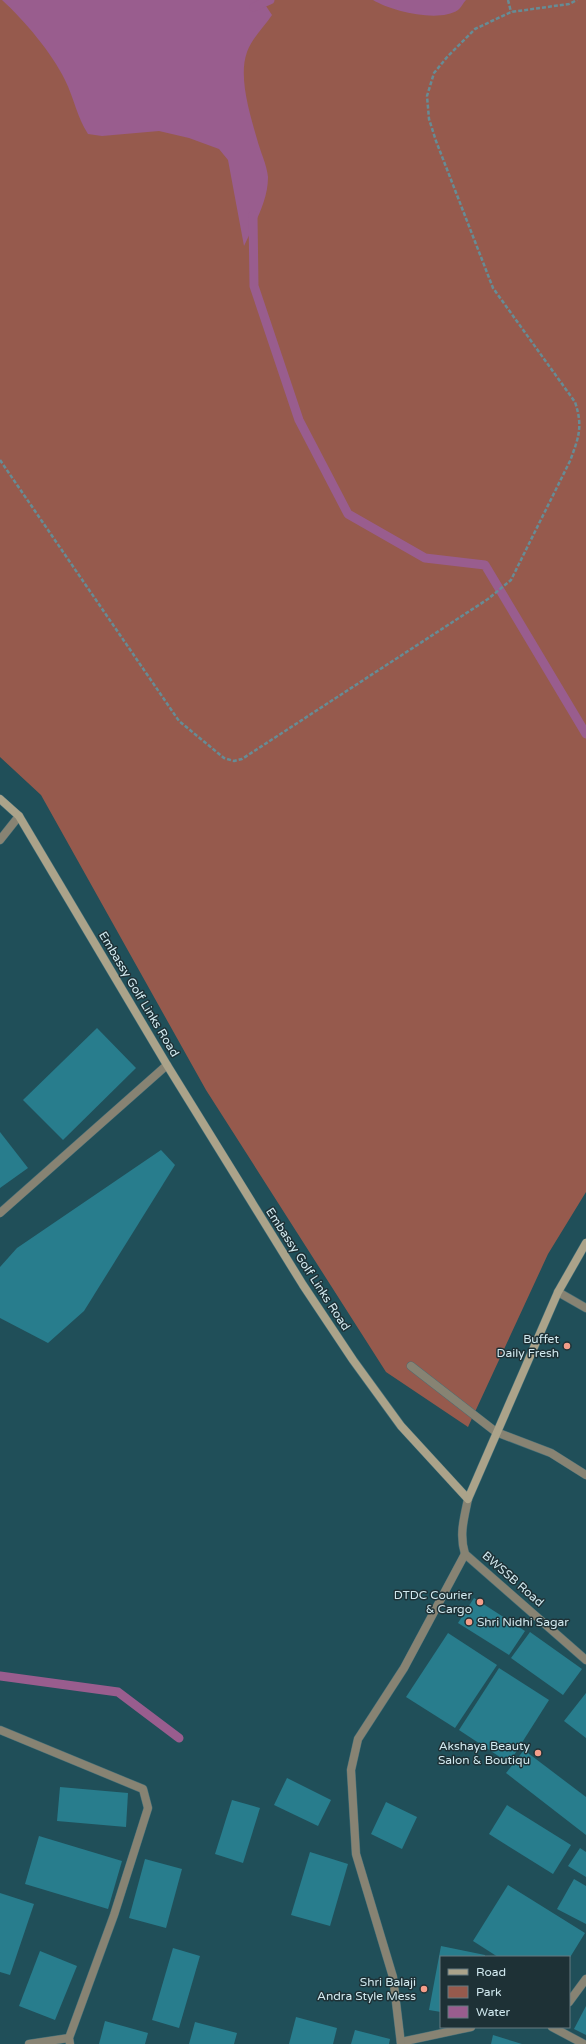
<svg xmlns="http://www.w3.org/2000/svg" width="586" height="2044" font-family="'Varela Round',sans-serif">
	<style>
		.green { fill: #965a4d }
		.water { fill: #995d8e }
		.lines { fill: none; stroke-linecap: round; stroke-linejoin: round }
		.stream { stroke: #995d8e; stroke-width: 9 }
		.building { fill: #287d8d }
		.lane-casing { stroke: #436e77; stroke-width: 9 }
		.street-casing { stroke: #436e77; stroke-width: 9 }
		.secondary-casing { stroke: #436e77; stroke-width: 9 }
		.path { stroke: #668c95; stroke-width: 2.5; stroke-dasharray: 4 2; stroke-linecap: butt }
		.lane { stroke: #878373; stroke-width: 8 }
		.street { stroke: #878373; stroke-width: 8 }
		.secondary { stroke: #aba38a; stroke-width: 8 }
		.poi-dot { fill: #f49e8a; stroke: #1e3136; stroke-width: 1.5 }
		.labels { text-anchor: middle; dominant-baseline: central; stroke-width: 3; stroke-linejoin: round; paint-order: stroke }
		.street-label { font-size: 12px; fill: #d1e9ef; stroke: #1e3136 }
		.poi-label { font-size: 12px; fill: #d1e9ef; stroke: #1e3136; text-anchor: end }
	</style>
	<rect width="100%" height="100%" fill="#204f59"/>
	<polygon class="green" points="0,0 586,0 586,1192 548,1254 468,1427 386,1372 206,1090 41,795 0,757"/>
	<g class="water">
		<path d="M2,0H262L272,15C264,27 252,38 247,52C238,77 250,114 257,139C260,151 267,165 268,177C268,202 254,224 244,246L228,160L219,149L189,138L159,131L102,136L88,134C77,117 74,98 65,80C52,53 24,20 2,0Z"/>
		<path d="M373,0H466C463,3 461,8 458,10C439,23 391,11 373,0Z"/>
	</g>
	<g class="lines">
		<g class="stream">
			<polyline points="254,7 270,0"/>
			<polyline points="253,215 254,286 299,420 348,514 425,558 485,565 586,734"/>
			<polyline points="0,1676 118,1692 179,1738"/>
		</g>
	</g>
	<g class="building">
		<polygon points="97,1028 136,1068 63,1140 23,1100"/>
		<polygon points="0,1132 28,1168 0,1188"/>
		<polygon points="161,1150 175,1165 84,1311 48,1343 0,1318 0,1267 17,1248"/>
		<polygon points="474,1598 525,1631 509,1655 458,1623"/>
		<polygon points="530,1632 582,1669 563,1695 511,1658"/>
		<polygon points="448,1633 497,1665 455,1728 406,1697"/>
		<polygon points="499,1668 549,1700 509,1763 459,1730"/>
		<polygon points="586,1693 586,1738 564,1721"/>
		<polygon points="524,1750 586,1797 586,1835 506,1773"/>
		<polygon points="287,1778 331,1800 318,1826 274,1805"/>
		<polygon points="60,1787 128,1793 126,1827 57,1821"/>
		<polygon points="232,1800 260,1808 243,1863 215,1854"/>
		<polygon points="386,1802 417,1817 402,1849 371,1834"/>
		<polygon points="507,1805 571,1845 553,1874 489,1834"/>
		<polygon points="39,1836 122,1861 108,1909 25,1884"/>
		<polygon points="580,1848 586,1852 586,1877 568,1866"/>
		<polygon points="310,1852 348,1864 330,1926 291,1915"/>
		<polygon points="145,1859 182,1869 166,1928 129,1918"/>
		<polygon points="574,1879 586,1886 586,1924 557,1909"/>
		<polygon points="508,1885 585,1933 569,1959 569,1957 498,1957 473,1941"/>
		<polygon points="0,1893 34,1904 10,1975 0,1972"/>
		<polygon points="441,1946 485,1955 485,1957 441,1957 441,2012 429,2010"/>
		<polygon points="173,1948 200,1956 179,2028 152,2020"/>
		<polygon points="40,1951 77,1966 55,2020 19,2006"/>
		<polygon points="586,2006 586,2035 574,2029"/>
		<polygon points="296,2017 337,2028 333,2044 289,2044"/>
		<polygon points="105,2021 148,2033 145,2044 99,2044"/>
		<polygon points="195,2022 237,2033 234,2044 189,2044"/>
		<polygon points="355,2030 390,2039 389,2044 351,2044"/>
		<polygon points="493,2035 522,2044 491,2044"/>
	</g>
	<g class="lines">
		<g class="lane-casing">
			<polyline id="lane" points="558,1292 586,1308"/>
		</g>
		<g class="street-casing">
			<g id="street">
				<polyline points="0,840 19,816"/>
				<polyline points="0,1213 167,1065"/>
				<polyline points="411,1366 496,1432 551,1453 586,1475"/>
				<path d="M468,1499C464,1518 459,1535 465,1554L586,1660"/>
				<polyline points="0,1730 143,1789 148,1808 114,1915 69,2038 70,2044"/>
				<polyline points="569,2002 586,1979"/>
				<polyline points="552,2027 584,2044"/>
				<polyline points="401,2042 471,2027"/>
				<polyline points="29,2044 69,2038"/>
				<polyline points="401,2044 393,1977 356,1854 351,1770 358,1739 404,1668 465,1554"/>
			</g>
		</g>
		<g class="secondary-casing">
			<polyline id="secondary" points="0,799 19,816 167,1065 303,1285 353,1360 401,1426 468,1499 558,1292 586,1243"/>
		</g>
		<g class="path">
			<polyline points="508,0 511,12"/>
			<path d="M0,460L179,721L224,758L234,761L242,759L488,599L511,580L570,461C579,437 583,426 575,402L493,288L436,141L429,119L427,96L434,73L448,56L475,29L511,12L569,4L577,0"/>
		</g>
		<use href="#lane" class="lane"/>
		<use href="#street" class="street"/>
		<use href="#secondary" class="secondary"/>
	</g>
	<g class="poi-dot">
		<circle cx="567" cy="1346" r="4"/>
		<circle cx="480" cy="1602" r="4"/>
		<circle cx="469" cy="1622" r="4"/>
		<circle cx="538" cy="1753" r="4"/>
		<circle cx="424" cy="1989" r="4"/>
	</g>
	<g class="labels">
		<g class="street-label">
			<text transform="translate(139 994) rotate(59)">Embassy Golf Links Road</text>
			<text transform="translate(308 1269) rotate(57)">Embassy Golf Links Road</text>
			<text transform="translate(513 1579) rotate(41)">BWSSB Road</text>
		</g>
		<g class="poi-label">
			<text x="559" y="1339">Buffet<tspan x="559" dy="14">Daily Fresh</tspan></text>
			<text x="472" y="1595">DTDC Courier<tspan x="472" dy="14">&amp; Cargo</tspan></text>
			<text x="477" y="1622" text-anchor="start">Shri Nidhi Sagar</text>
			<text x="530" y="1746">Akshaya Beauty<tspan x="530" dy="14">Salon &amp; Boutiqu</tspan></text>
			<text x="416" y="1982">Shri Balaji<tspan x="416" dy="14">Andra Style Mess</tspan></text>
		</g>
	</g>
	<rect x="440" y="1956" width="130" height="72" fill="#1e3136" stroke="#667b80"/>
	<rect x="448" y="1969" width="20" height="6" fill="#aba38a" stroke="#667b80"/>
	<text x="476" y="1976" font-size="12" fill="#d1e9ef">Road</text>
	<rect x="448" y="1986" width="20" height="12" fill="#965a4d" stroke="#667b80"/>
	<text x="476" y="1996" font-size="12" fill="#d1e9ef">Park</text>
	<rect x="448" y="2006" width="20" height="12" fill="#995d8e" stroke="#667b80"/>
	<text x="476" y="2016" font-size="12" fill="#d1e9ef">Water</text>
</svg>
